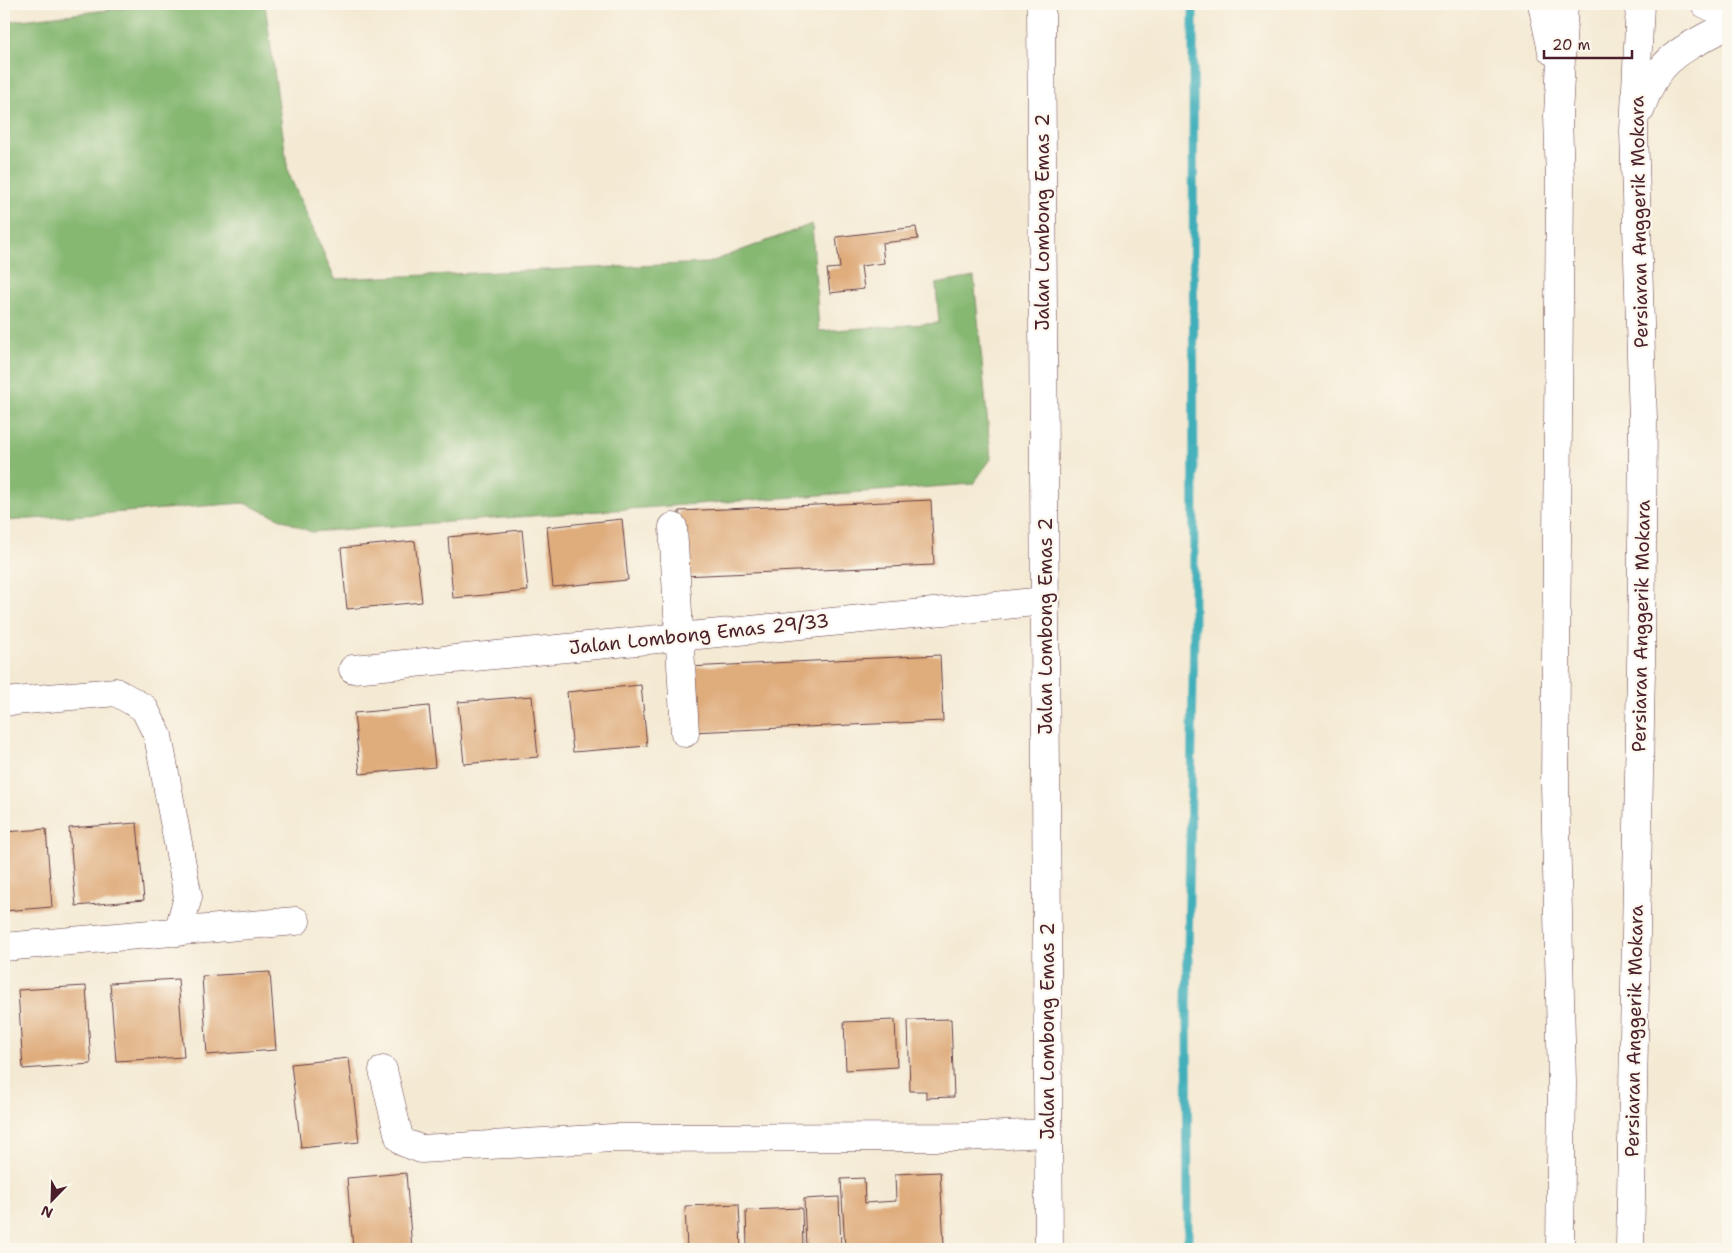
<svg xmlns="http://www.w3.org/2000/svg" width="1732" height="1253" font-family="'Shantell Sans',sans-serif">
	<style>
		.forest { fill: #86b872; stroke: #686c4e }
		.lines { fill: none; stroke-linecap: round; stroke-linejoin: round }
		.stream { stroke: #3fafba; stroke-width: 9 }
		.building { fill: #dfac7c }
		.minor-casing { stroke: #643d44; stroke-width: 29 }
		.major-casing { stroke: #643d44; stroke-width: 29 }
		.minor { stroke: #fff; stroke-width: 28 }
		.major { stroke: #fff; stroke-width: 28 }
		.labels { text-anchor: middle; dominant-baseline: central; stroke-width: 4.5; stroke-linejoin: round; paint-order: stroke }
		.street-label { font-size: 19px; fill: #4a1f2b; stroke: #fbf7ec }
	</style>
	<rect width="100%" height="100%" fill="#fbf7ec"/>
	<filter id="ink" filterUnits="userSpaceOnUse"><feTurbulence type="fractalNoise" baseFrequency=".02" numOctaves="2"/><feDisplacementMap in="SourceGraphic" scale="10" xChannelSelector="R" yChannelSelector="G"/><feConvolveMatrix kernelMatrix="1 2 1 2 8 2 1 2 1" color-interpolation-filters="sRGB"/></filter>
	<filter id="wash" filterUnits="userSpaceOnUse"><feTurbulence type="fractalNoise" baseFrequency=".0096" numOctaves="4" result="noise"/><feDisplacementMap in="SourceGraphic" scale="20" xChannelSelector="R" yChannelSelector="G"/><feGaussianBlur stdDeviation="1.12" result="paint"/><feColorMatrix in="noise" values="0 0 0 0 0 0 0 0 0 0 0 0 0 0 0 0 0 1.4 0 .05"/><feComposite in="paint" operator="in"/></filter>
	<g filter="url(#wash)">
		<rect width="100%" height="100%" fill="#f4ead4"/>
		<polygon class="forest" points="160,4 265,4 288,172 335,279 708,263 812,224 819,331 939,323 936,284 974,277 991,459 973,484 311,532 244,503 4,521 4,22"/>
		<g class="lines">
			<polyline class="stream" points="1188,1249 1187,1007 1194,630 1193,4"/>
		</g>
		<g id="blocks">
			<g class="building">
				<polygon points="916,227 918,239 882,243 884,263 861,266 864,289 830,293 827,269 840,268 836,237"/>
				<polygon points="931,500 934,565 682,576 679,511"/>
				<polygon points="622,519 628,580 553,587 547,527"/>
				<polygon points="522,530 528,591 453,598 448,537"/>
				<polygon points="415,541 422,602 347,609 341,548"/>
				<polygon points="940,655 943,721 691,732 688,667"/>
				<polygon points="641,685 647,746 573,752 567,692"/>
				<polygon points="532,696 538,757 464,764 458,702"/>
				<polygon points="429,706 435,767 360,774 354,713"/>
				<polygon points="137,823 144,900 76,906 69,828"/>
				<polygon points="46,829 52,907 4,911 4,832"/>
				<polygon points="270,972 276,1050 207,1055 202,976"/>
				<polygon points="178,979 184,1057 116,1061 110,983"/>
				<polygon points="86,986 91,1064 23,1069 18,990"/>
				<polygon points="951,1019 954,1097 926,1098 926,1091 910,1091 908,1020"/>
				<polygon points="895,1020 897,1067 846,1070 844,1022"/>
				<polygon points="349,1058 359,1142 301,1148 291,1064"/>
				<polygon points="940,1172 944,1245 845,1249 841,1179 864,1178 865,1203 896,1201 895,1174"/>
				<polygon points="406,1173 412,1249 353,1249 347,1178"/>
				<polygon points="839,1197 841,1249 806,1249 804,1199"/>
				<polygon points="739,1204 741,1249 687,1249 685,1206"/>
				<polygon points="802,1208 803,1249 747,1249 746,1210"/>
			</g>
		</g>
	</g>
	<g filter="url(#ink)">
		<use href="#blocks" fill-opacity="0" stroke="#643d44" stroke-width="1"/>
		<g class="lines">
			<g class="minor-casing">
				<g id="minor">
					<polyline points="1041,4 1049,1249"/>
					<polyline points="1705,4 1728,15"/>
					<polyline points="673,527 685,733"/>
					<polyline points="353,669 1045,601"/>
					<polyline points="4,702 116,692 144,708 158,736 188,897 178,932"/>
					<polyline points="4,947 296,921"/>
					<polyline points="383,1070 399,1137 405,1143 421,1149 613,1138 962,1137 1048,1133"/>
				</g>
			</g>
			<g class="major-casing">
				<g id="major">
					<polyline points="1542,4 1552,51"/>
					<path d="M1641,109C1657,57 1684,49 1728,25"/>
					<polyline points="1560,1249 1562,1083 1555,784 1560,182 1558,115 1564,4"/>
					<polyline points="1630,1249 1641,670 1643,420 1634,131 1640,4"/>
				</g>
			</g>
			<use href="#minor" class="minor"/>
			<use href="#major" class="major"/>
		</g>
	</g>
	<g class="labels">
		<g class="street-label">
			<text transform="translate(1042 222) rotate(-90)">Jalan Lombong Emas 2</text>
			<text transform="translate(1639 222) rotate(-91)">Persiaran Anggerik Mokara</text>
			<text transform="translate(1045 626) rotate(-90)">Jalan Lombong Emas 2</text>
			<text transform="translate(1641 626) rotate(-89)">Persiaran Anggerik Mokara</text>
			<text transform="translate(699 634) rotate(-6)">Jalan Lombong Emas 29/33</text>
			<text transform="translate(1047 1031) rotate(-90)">Jalan Lombong Emas 2</text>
			<text transform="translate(1634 1031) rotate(-89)">Persiaran Anggerik Mokara</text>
		</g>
	</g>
	<rect width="1732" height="1253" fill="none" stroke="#fbf7ec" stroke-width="20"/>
	<g transform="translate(52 1200) rotate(203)" stroke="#fbf7ec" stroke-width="4" paint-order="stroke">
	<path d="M0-4L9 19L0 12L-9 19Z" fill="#4a1f2b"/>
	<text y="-8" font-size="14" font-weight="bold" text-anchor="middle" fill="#4a1f2b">N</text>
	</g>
	<path d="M1544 50v8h88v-8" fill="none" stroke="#4a1f2b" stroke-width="2.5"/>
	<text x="1552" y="50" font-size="15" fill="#4a1f2b" stroke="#fbf7ec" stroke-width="4" paint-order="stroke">20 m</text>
</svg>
